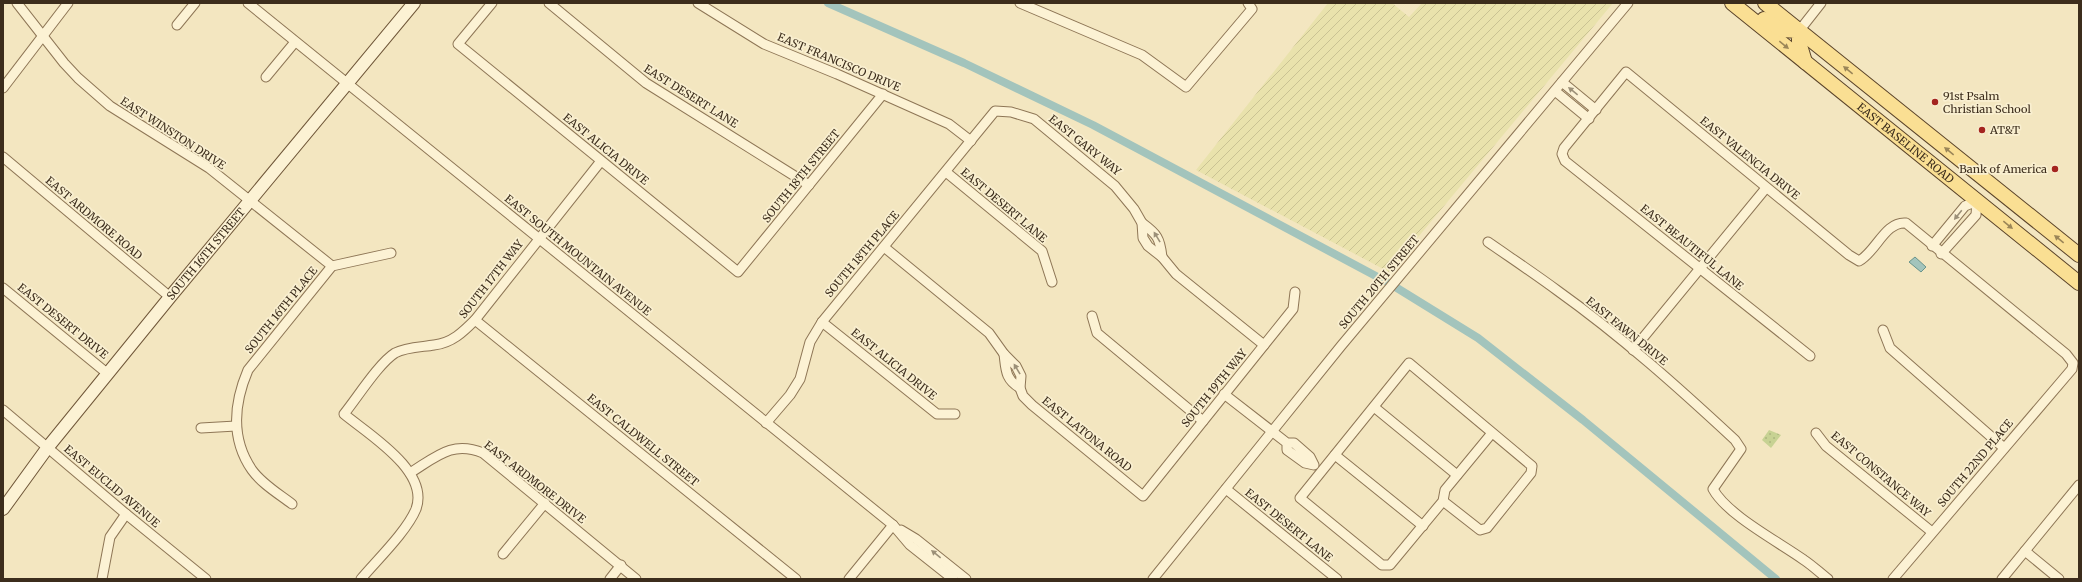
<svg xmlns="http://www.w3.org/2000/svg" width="2082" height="582" font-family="Merriweather,serif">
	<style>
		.farmland { fill: url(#farmland-furrows) }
		.grass { fill: url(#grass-dots) }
		.water { fill: #a3c4bc; stroke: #69948b }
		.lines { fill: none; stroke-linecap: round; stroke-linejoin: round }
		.canal { stroke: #a3c4bc; stroke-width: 8 }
		.minor-casing { stroke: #8e7656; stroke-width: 11 }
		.secondary-casing { stroke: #705739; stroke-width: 14 }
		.primary-casing { stroke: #5b442a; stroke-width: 16 }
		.minor { stroke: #fcf2d4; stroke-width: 9 }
		.secondary { stroke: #fcf2d4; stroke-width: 12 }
		.primary { stroke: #fadf93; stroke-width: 14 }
		.oneway { fill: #9b8658 }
		.oneway2 { fill: #9c9078 }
		.poi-dot { fill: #a4241f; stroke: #f9efd0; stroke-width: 1.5 }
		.labels { text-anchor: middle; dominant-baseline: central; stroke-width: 3.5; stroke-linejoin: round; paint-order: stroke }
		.street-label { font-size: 11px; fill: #3c2d1c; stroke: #f9efd0 }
		.poi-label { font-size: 11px; fill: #3c2d1c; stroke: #f9efd0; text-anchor: start }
	</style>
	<defs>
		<pattern id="farmland-furrows" width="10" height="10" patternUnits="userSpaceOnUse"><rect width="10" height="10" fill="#e9e2ac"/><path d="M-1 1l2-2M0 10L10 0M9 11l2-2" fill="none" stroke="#c9c293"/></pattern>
		<pattern id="grass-dots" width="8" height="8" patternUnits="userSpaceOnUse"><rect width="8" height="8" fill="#c7d293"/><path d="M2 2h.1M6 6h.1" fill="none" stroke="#acb57e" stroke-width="1.8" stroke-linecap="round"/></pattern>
	</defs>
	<rect width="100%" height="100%" fill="#f3e6c0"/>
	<polygon class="farmland" points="1328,3 1392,3 1409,17 1422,3 1613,3 1389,272 1196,170"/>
	<polygon class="grass" points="1769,430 1781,435 1771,448 1762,440"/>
	<polygon class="water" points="1915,257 1926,267 1921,272 1909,262"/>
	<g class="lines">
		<g class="canal">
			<polyline points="828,3 964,63 1093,125 1387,282"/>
			<polyline points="1397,288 1478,338 1583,420 1776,579"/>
		</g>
		<g class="minor-casing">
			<g id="minor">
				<polyline points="17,3 64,63 78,78 110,106 209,168 332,266"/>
				<polyline points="248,3 893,525 910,545 953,579"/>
				<polyline points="492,3 458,44 738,272 883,94"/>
				<polyline points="549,3 646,83 809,185"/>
				<polyline points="698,3 764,44 837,74 949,124 971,141"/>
				<polyline points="1020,3 1142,55 1186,87 1252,9 1248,3"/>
				<polyline points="177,25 195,3"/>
				<polyline points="1799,31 1821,3"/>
				<polyline points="266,77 295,42"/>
				<polyline points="1562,82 1596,110"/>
				<polyline points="3,88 68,3"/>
				<polyline points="1555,91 1589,119"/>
				<polyline points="3,157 170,297"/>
				<polyline points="946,172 1042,251 1052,282"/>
				<path d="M1142,223C1157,234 1160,238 1162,257"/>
				<path d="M1488,242C1511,258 1535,274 1558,291C1621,336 1679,388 1735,440L1741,449L1713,489C1727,515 1779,542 1804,560C1813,566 1820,573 1828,579"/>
				<polyline points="1932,246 1965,206 1977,201 1976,215 1941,254"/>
				<polyline points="884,247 989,333 1004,354 1016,366 1021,376 1020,388 1023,396 1032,405 1143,496 1293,309 1295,292"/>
				<polyline points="3,288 108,374"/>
				<polyline points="1092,316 1097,333 1203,421"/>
				<polyline points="475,320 796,579"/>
				<polyline points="822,322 937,414 955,414"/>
				<polyline points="1883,330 1890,348 2004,448"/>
				<polyline points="1633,350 1766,188"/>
				<path d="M1004,354C1006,370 1005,379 1020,388"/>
				<path d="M1810,356L1565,161L1562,154L1564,148L1626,72L1849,255L1859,261C1876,252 1885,221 1906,223L2066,354L2073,363L2072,369L1893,579"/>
				<polyline points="1224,394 1287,443 1294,443 1310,457 1314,465 1305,463 1287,450 1287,443"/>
				<polyline points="1374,407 1457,475"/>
				<polyline points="3,410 126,514 206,579"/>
				<polyline points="766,423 790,395 800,379 810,342 822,322 995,111 1011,112 1034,119 1115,186 1134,209 1142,223 1143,238 1148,246 1162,257 1176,274 1264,345"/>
				<polyline points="201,428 236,426"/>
				<polyline points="1816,433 1826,446 1932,532"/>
				<polyline points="1335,455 1423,526"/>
				<path d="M410,473C436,457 452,440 483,453L636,579"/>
				<polyline points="1226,489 1337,579"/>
				<polyline points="1443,501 1480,530 1487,528 1531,473 1532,466 1409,363 1300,498 1382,565 1390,565 1443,501 1445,490 1492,433"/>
				<path d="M292,504C279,494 262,484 252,470C230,438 234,403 248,370L332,266L391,253"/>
				<polyline points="901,530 916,539 966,579"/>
				<polyline points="2025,551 2059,579"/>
				<polyline points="503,554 545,503"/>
				<polyline points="102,579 110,537 126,514"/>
				<path d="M361,579C377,560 407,531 416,509C430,471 368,434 344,414C357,398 379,363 395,353C406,347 422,347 434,345C452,343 463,332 475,320L601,161"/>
				<polyline points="610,579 621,565"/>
				<polyline points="849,579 893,525"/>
				<polyline points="1153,579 1341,346 1628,3"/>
				<polyline points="2002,579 2079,485"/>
			</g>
		</g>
		<g class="secondary-casing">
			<g id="secondary">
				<path id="s1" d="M3,509L48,447L170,297L414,3"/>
			</g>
		</g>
		<g class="primary-casing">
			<g id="primary">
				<path id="s2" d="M1732,3L2079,283"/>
				<polyline points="1765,3 2079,255"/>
				<polyline points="1764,19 1782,30 1799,31 1799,42 1805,62"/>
			</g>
		</g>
		<use href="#minor" class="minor"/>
		<use href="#secondary" class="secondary"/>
		<use href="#primary" class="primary"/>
	</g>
	<defs><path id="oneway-solid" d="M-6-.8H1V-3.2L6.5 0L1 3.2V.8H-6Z"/></defs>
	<g class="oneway">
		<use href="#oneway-solid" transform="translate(1784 45) rotate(39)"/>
		<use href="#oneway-solid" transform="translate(1848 70) rotate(-141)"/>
		<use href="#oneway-solid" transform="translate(1949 151) rotate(-141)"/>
		<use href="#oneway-solid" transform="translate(2008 225) rotate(39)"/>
		<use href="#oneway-solid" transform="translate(2059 239) rotate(-141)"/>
	</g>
	<g class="oneway2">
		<use href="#oneway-solid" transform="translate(1573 91) rotate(-141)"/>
		<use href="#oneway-solid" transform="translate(1958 215) rotate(129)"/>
		<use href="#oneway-solid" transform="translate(1157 237) rotate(-121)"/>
		<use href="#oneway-solid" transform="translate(1017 369) rotate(-121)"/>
		<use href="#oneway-solid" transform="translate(936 554) rotate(-141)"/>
	</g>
	<g class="poi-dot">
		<circle cx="1935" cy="102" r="4"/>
		<circle cx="1982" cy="130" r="4"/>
		<circle cx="2055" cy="169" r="4"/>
	</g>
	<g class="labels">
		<g class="street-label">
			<text transform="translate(839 62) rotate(23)">EAST FRANCISCO DRIVE</text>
			<text transform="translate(691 96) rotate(32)">EAST DESERT LANE</text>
			<text transform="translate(173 133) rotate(33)">EAST WINSTON DRIVE</text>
			<text stroke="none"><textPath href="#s2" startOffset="223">EAST BASELINE ROAD</textPath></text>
			<text transform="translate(1085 145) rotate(39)">EAST GARY WAY</text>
			<text transform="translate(606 149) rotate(39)">EAST ALICIA DRIVE</text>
			<text transform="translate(1750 158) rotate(39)">EAST VALENCIA DRIVE</text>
			<text transform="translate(801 176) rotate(-51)">SOUTH 18TH STREET</text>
			<text transform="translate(1004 205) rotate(40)">EAST DESERT LANE</text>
			<text transform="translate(94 218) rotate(40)">EAST ARDMORE ROAD</text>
			<text transform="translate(1692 247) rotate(39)">EAST BEAUTIFUL LANE</text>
			<text stroke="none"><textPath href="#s1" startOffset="326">SOUTH 16TH STREET</textPath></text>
			<text transform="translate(862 254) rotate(-50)">SOUTH 18TH PLACE</text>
			<text transform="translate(578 255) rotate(39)">EAST SOUTH MOUNTAIN AVENUE</text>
			<text transform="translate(491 279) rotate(-52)">SOUTH 17TH WAY</text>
			<text transform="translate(1379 282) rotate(-50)">SOUTH 20TH STREET</text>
			<text transform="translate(281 310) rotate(-51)">SOUTH 16TH PLACE</text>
			<text transform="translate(63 321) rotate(39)">EAST DESERT DRIVE</text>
			<text transform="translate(1627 331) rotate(39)">EAST FAWN DRIVE</text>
			<text transform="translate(894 364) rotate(39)">EAST ALICIA DRIVE</text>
			<text transform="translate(1214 388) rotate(-51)">SOUTH 19TH WAY</text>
			<text transform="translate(1087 434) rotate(39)">EAST LATONA ROAD</text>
			<text transform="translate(643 440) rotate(39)">EAST CALDWELL STREET</text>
			<text transform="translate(1975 463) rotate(-50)">SOUTH 22ND PLACE</text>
			<text transform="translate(1881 474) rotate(40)">EAST CONSTANCE WAY</text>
			<text transform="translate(535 482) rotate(38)">EAST ARDMORE DRIVE</text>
			<text transform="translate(112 486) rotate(40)">EAST EUCLID AVENUE</text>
			<text transform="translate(1289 525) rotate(39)">EAST DESERT LANE</text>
		</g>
		<g class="poi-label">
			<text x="1943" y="96">91st Psalm<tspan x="1943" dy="13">Christian School</tspan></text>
			<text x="1990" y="130">AT&amp;T</text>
			<text x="2047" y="169" text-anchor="end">Bank of America</text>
		</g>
	</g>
	<rect width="2082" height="582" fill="none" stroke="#3c2d1c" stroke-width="8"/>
</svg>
